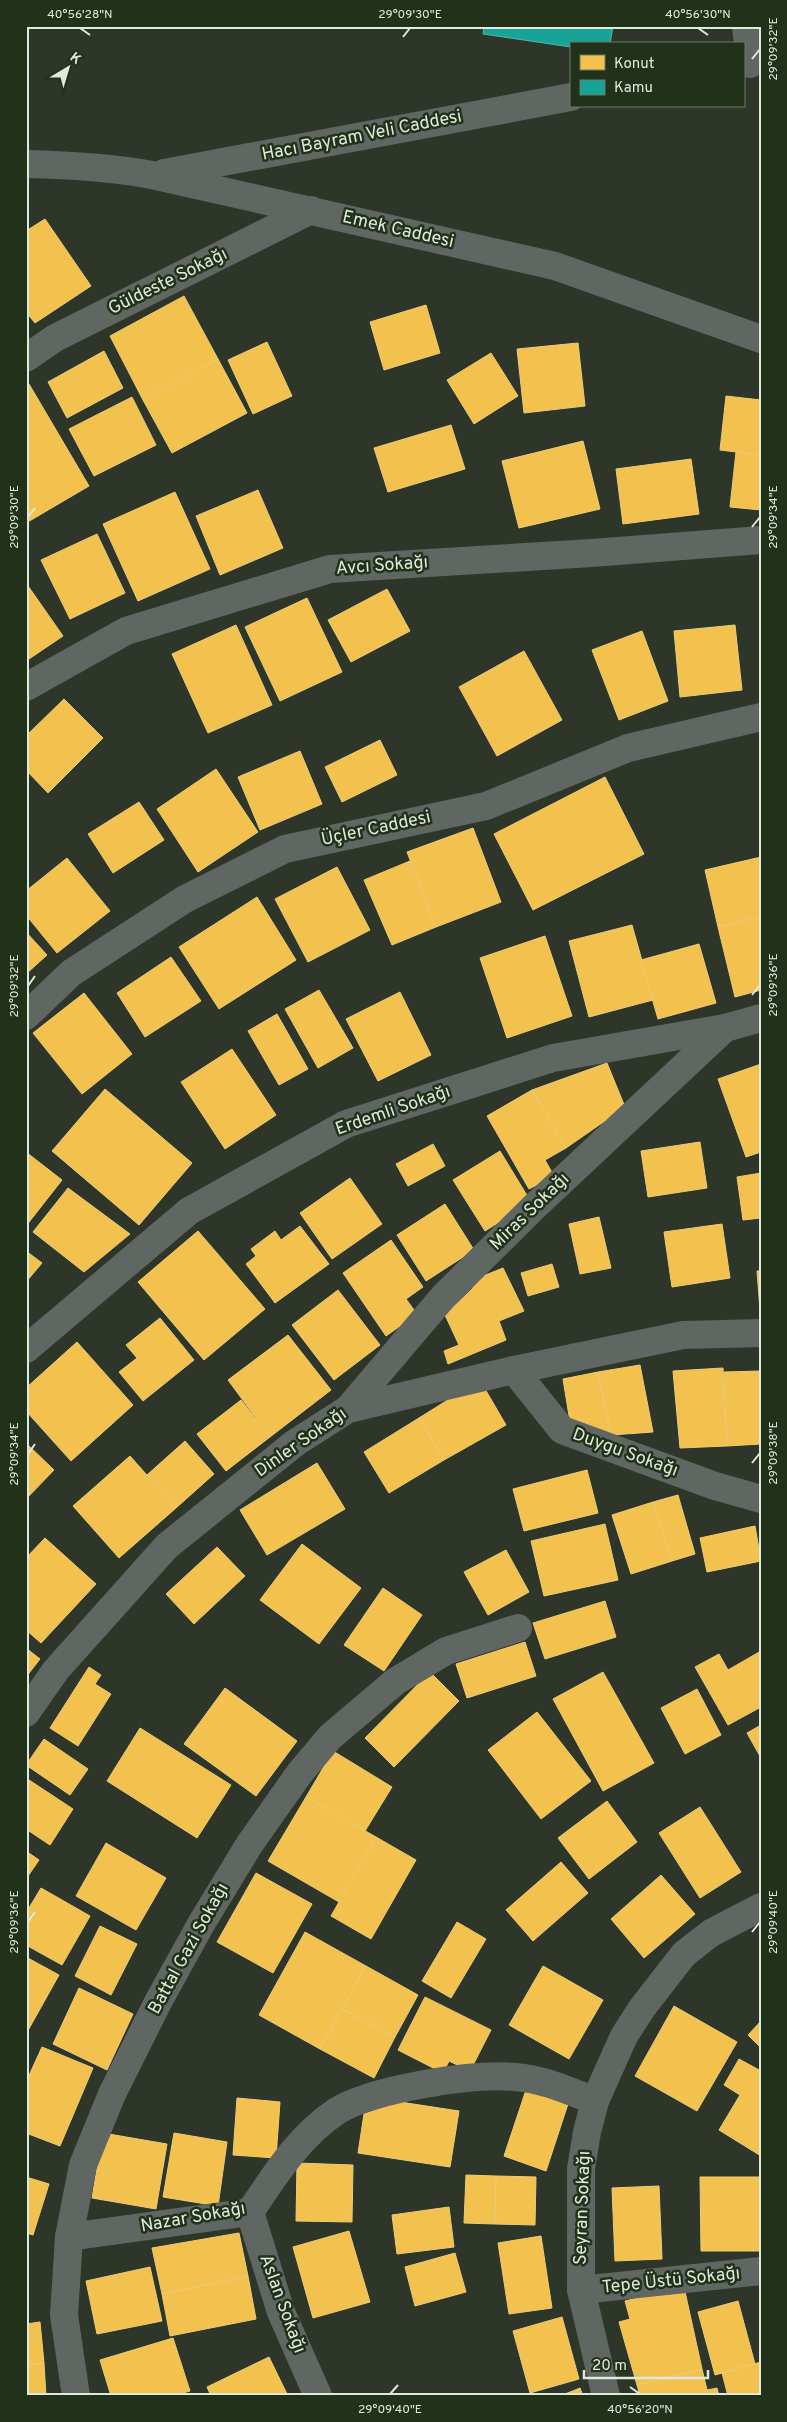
<svg xmlns="http://www.w3.org/2000/svg" width="787" height="2422" font-family="Overpass,sans-serif">
	<style>
		.homes { fill: #f2c14e; stroke: #eccd78 }
		.public { fill: #17a398; stroke: #53b8ac }
		.lines { fill: none; stroke-linecap: round; stroke-linejoin: round }
		.minor { stroke: #606662; stroke-width: 28 }
		.ticks { fill: none; stroke: #dfeadb; stroke-width: 2 }
		.labels { text-anchor: middle; dominant-baseline: central; stroke-width: 5; stroke-linejoin: round; paint-order: stroke }
		.street-label { font-size: 18px; fill: #dfeadb; stroke: #21311a }
		.neatline { fill: none; stroke: #dfeadb; stroke-width: 2 }
		.ticks-label { font-size: 12px; text-anchor: middle; fill: #dfeadb }
	</style>
	<rect width="100%" height="100%" fill="#2d3629"/>
	<g class="homes">
		<polygon points="45,219 91,286 35,323 26,312 26,231"/>
		<polygon points="184,296 218,359 143,400 110,336"/>
		<polygon points="426,305 440,353 384,370 370,322"/>
		<polygon points="267,342 292,396 253,414 228,360"/>
		<polygon points="578,343 585,406 524,413 517,349"/>
		<polygon points="104,351 123,388 67,418 48,382"/>
		<polygon points="491,353 518,396 474,424 447,380"/>
		<polygon points="218,359 247,413 172,453 143,400"/>
		<polygon points="29,384 89,486 26,523 26,385"/>
		<polygon points="726,396 761,400 761,455 720,450"/>
		<polygon points="132,397 156,445 94,476 69,429"/>
		<polygon points="451,425 465,469 388,492 374,448"/>
		<polygon points="583,441 600,509 519,528 502,461"/>
		<polygon points="736,452 761,455 761,510 730,507"/>
		<polygon points="691,459 699,514 623,524 616,469"/>
		<polygon points="258,490 283,548 220,575 196,516"/>
		<polygon points="175,492 210,569 138,601 103,524"/>
		<polygon points="97,534 125,593 70,619 41,560"/>
		<polygon points="26,583 63,636 26,661"/>
		<polygon points="387,589 410,631 351,662 328,620"/>
		<polygon points="307,598 342,672 280,701 245,627"/>
		<polygon points="236,625 272,705 208,733 172,654"/>
		<polygon points="735,625 742,690 680,697 674,631"/>
		<polygon points="642,631 668,701 619,720 592,650"/>
		<polygon points="524,651 562,720 497,756 459,687"/>
		<polygon points="64,699 103,738 48,793 26,770 26,736"/>
		<polygon points="380,740 397,775 342,802 325,767"/>
		<polygon points="300,751 322,804 260,830 238,777"/>
		<polygon points="216,769 258,832 198,872 157,809"/>
		<polygon points="605,777 644,854 533,910 494,834"/>
		<polygon points="139,802 164,840 113,873 88,834"/>
		<polygon points="473,828 501,902 436,927 407,852"/>
		<polygon points="761,857 761,917 718,927 705,870"/>
		<polygon points="67,858 110,911 57,953 26,915 26,891"/>
		<polygon points="410,861 436,927 392,945 364,880"/>
		<polygon points="337,867 370,930 308,962 275,899"/>
		<polygon points="257,897 296,960 219,1009 179,947"/>
		<polygon points="761,917 761,990 735,997 718,927"/>
		<polygon points="632,925 653,1000 589,1017 569,941"/>
		<polygon points="26,932 47,955 26,974"/>
		<polygon points="545,936 572,1016 507,1038 480,958"/>
		<polygon points="699,944 716,1003 658,1019 641,960"/>
		<polygon points="171,957 201,1001 145,1037 117,993"/>
		<polygon points="319,990 353,1048 318,1068 285,1009"/>
		<polygon points="400,992 431,1055 378,1081 346,1019"/>
		<polygon points="84,993 132,1054 82,1094 33,1033"/>
		<polygon points="277,1014 308,1069 279,1085 248,1031"/>
		<polygon points="232,1049 276,1115 225,1149 181,1082"/>
		<polygon points="607,1063 625,1107 566,1148 532,1090"/>
		<polygon points="761,1064 761,1152 746,1157 718,1079"/>
		<polygon points="105,1089 192,1163 139,1225 52,1151"/>
		<polygon points="532,1090 566,1148 545,1160 554,1176 529,1189 487,1116"/>
		<polygon points="700,1142 707,1188 648,1197 641,1151"/>
		<polygon points="433,1144 445,1166 408,1186 396,1164"/>
		<polygon points="500,1151 531,1202 485,1231 453,1180"/>
		<polygon points="26,1152 62,1180 26,1226"/>
		<polygon points="761,1173 761,1218 743,1220 737,1177"/>
		<polygon points="350,1178 382,1224 332,1259 300,1213"/>
		<polygon points="68,1188 130,1234 84,1272 33,1232"/>
		<polygon points="445,1204 474,1250 426,1281 397,1235"/>
		<polygon points="599,1217 611,1268 580,1274 569,1224"/>
		<polygon points="722,1224 730,1278 672,1287 664,1232"/>
		<polygon points="300,1226 329,1264 275,1303 246,1264 256,1256 251,1249 275,1231 281,1240"/>
		<polygon points="198,1231 265,1309 204,1360 138,1282"/>
		<polygon points="391,1240 423,1287 406,1299 417,1314 386,1336 343,1273"/>
		<polygon points="26,1251 42,1263 26,1282"/>
		<polygon points="552,1264 559,1287 528,1296 521,1273"/>
		<polygon points="503,1268 524,1311 499,1321 506,1340 448,1364 444,1351 459,1345 445,1315 473,1288 473,1280"/>
		<polygon points="757,1271 761,1271 761,1310 760,1310"/>
		<polygon points="338,1290 380,1345 334,1380 292,1325"/>
		<polygon points="160,1318 194,1360 143,1401 119,1372 137,1358 126,1345"/>
		<polygon points="288,1335 331,1390 270,1437 228,1380"/>
		<polygon points="77,1342 133,1405 71,1461 26,1411 26,1388"/>
		<polygon points="640,1365 653,1432 611,1435 598,1372"/>
		<polygon points="723,1368 727,1446 680,1448 673,1371"/>
		<polygon points="761,1371 761,1444 727,1446 724,1372"/>
		<polygon points="598,1372 611,1435 570,1422 563,1379"/>
		<polygon points="485,1389 506,1425 444,1460 419,1418 462,1391"/>
		<polygon points="241,1400 270,1437 226,1471 197,1434"/>
		<polygon points="419,1418 444,1460 389,1493 364,1452"/>
		<polygon points="185,1441 214,1474 176,1508 147,1475"/>
		<polygon points="26,1443 54,1470 26,1499"/>
		<polygon points="130,1456 176,1508 119,1558 73,1506"/>
		<polygon points="317,1463 345,1509 267,1555 240,1510"/>
		<polygon points="587,1470 598,1513 524,1531 513,1489"/>
		<polygon points="678,1495 695,1554 672,1561 653,1502"/>
		<polygon points="653,1502 672,1561 631,1574 612,1515"/>
		<polygon points="605,1524 618,1580 544,1596 531,1541"/>
		<polygon points="755,1526 761,1561 707,1572 700,1538"/>
		<polygon points="45,1538 96,1584 41,1643 26,1630 26,1558"/>
		<polygon points="302,1544 361,1588 319,1644 260,1600"/>
		<polygon points="217,1547 245,1576 194,1624 166,1594"/>
		<polygon points="506,1550 529,1592 488,1615 464,1572"/>
		<polygon points="383,1588 422,1615 384,1671 344,1645"/>
		<polygon points="605,1601 616,1637 545,1659 533,1623"/>
		<polygon points="525,1642 536,1676 467,1698 456,1664"/>
		<polygon points="26,1648 40,1659 26,1677"/>
		<polygon points="761,1651 761,1707 728,1725 695,1667 719,1654 728,1670"/>
		<polygon points="89,1667 101,1675 95,1684 111,1694 78,1746 50,1728"/>
		<polygon points="430,1672 459,1701 394,1767 365,1738"/>
		<polygon points="603,1672 654,1763 603,1791 553,1699"/>
		<polygon points="225,1688 297,1741 256,1796 184,1744"/>
		<polygon points="697,1689 721,1735 685,1754 661,1708"/>
		<polygon points="537,1712 591,1781 541,1819 488,1750"/>
		<polygon points="761,1725 761,1758 747,1733"/>
		<polygon points="140,1728 231,1785 197,1838 107,1781"/>
		<polygon points="44,1739 88,1769 70,1795 26,1765"/>
		<polygon points="333,1751 392,1787 365,1831 306,1797"/>
		<polygon points="26,1778 73,1809 50,1845 26,1829"/>
		<polygon points="306,1797 376,1837 339,1902 268,1861"/>
		<polygon points="607,1801 637,1842 589,1879 558,1838"/>
		<polygon points="700,1807 741,1872 700,1898 659,1833"/>
		<polygon points="376,1837 416,1860 371,1939 331,1916"/>
		<polygon points="106,1843 166,1878 136,1930 76,1896"/>
		<polygon points="26,1851 39,1860 26,1879"/>
		<polygon points="561,1862 588,1893 533,1941 506,1910"/>
		<polygon points="256,1873 312,1904 273,1973 217,1942"/>
		<polygon points="661,1875 695,1914 644,1958 611,1919"/>
		<polygon points="41,1888 90,1916 62,1965 26,1945 26,1913"/>
		<polygon points="457,1922 486,1939 451,1998 422,1981"/>
		<polygon points="100,1926 137,1944 111,1995 75,1976"/>
		<polygon points="305,1932 366,1966 320,2049 259,2015"/>
		<polygon points="26,1957 59,1975 26,2034"/>
		<polygon points="366,1966 418,1995 395,2037 342,2009"/>
		<polygon points="543,1966 603,2000 569,2059 509,2025"/>
		<polygon points="79,1988 133,2014 107,2070 53,2044"/>
		<polygon points="425,1997 491,2030 470,2071 449,2061 443,2073 398,2050"/>
		<polygon points="674,2006 737,2042 697,2111 635,2076"/>
		<polygon points="342,2009 395,2037 374,2078 320,2049"/>
		<polygon points="761,2021 761,2048 748,2035"/>
		<polygon points="42,2047 93,2068 60,2146 26,2133 26,2082"/>
		<polygon points="739,2059 761,2071 761,2156 719,2130 740,2095 724,2085"/>
		<polygon points="526,2090 568,2104 546,2171 504,2156"/>
		<polygon points="237,2098 280,2102 276,2158 233,2155"/>
		<polygon points="400,2102 459,2111 450,2167 358,2153 364,2114"/>
		<polygon points="103,2133 167,2144 156,2209 92,2198"/>
		<polygon points="174,2133 227,2142 218,2206 163,2197"/>
		<polygon points="297,2163 353,2165 352,2222 296,2221"/>
		<polygon points="466,2175 496,2176 495,2224 464,2223"/>
		<polygon points="496,2176 536,2177 535,2225 495,2224"/>
		<polygon points="26,2177 49,2184 33,2235 26,2233"/>
		<polygon points="700,2177 761,2177 761,2251 701,2251"/>
		<polygon points="659,2186 662,2259 615,2261 612,2188"/>
		<polygon points="449,2207 454,2247 397,2254 392,2215"/>
		<polygon points="349,2231 370,2302 313,2318 293,2247"/>
		<polygon points="239,2233 248,2276 162,2294 152,2248"/>
		<polygon points="541,2236 552,2308 509,2314 498,2243"/>
		<polygon points="455,2253 466,2292 415,2306 405,2267"/>
		<polygon points="150,2267 162,2321 97,2334 86,2281"/>
		<polygon points="248,2276 256,2319 170,2336 162,2294"/>
		<polygon points="684,2287 702,2369 637,2385 619,2322 630,2319 625,2301"/>
		<polygon points="738,2301 755,2364 715,2375 698,2312"/>
		<polygon points="562,2317 579,2379 530,2393 513,2331"/>
		<polygon points="40,2322 44,2363 26,2365 26,2324"/>
		<polygon points="173,2338 190,2391 173,2396 111,2396 100,2360"/>
		<polygon points="269,2357 288,2396 211,2396 207,2387"/>
		<polygon points="761,2362 761,2396 728,2396 722,2373"/>
		<polygon points="44,2363 46,2396 26,2396 26,2365"/>
		<polygon points="702,2369 707,2390 717,2388 719,2396 640,2396 637,2385"/>
		<polygon points="580,2388 583,2396 560,2396"/>
	</g>
	<polygon class="public" points="484,26 613,26 610,44 571,44 571,47 483,34"/>
	<g class="lines">
		<g class="minor">
			<polyline points="746,26 750,64"/>
			<path d="M26,164C69,165 110,167 152,175L555,266L761,339"/>
			<polyline points="164,173 571,97"/>
			<polyline points="26,358 55,338 311,210"/>
			<polyline points="26,687 126,631 330,569 592,553 761,540"/>
			<polyline points="26,1016 71,973 185,899 285,849 486,806 628,748 761,717"/>
			<polyline points="26,1349 189,1211 346,1124 553,1058 725,1028 761,1018"/>
			<polyline points="514,1370 562,1430 715,1486 761,1499"/>
			<polyline points="348,1409 444,1296 535,1206 725,1028"/>
			<polyline points="26,1713 56,1670 167,1546 295,1443 348,1409 514,1370 683,1335 761,1333"/>
			<polyline points="250,2212 281,2312 318,2396"/>
			<path d="M69,2237L250,2212C275,2175 299,2136 337,2111C373,2089 472,2073 515,2077C543,2079 569,2091 595,2101"/>
			<polyline points="581,2290 761,2271"/>
			<polyline points="76,2396 64,2315 69,2237 83,2165 112,2094 158,2002 201,1924 249,1845 299,1774 330,1737 396,1681 446,1651 518,1628"/>
			<polyline points="606,2396 581,2290 581,2169 587,2132 595,2101 624,2036 642,2008 684,1954 711,1933 761,1907"/>
		</g>
	</g>
	<path class="ticks" d="M80,28L90,35M698,28L708,35M403,37L410,28M752,59L760,49M28,517L35,508M752,527L760,517M28,986L35,976M752,995L760,985M28,1454L35,1444M752,1463L760,1453M28,1922L35,1912M752,1932L760,1922M630,2387L640,2394M390,2394L398,2385"/>
	<g class="labels">
		<g class="street-label">
			<text transform="translate(362 136) rotate(-11)">Hacı Bayram Veli Caddesi</text>
			<text transform="translate(398 230) rotate(13)">Emek Caddesi</text>
			<text transform="translate(168 282) rotate(-26)">Güldeste Sokağı</text>
			<text transform="translate(382 566) rotate(-4)">Avcı Sokağı</text>
			<text transform="translate(376 829) rotate(-12)">Üçler Caddesi</text>
			<text transform="translate(393 1111) rotate(-19)">Erdemli Sokağı</text>
			<text transform="translate(530 1212) rotate(-44)">Miras Sokağı</text>
			<text transform="translate(301 1443) rotate(-35)">Dinler Sokağı</text>
			<text transform="translate(625 1453) rotate(20)">Duygu Sokağı</text>
			<text transform="translate(189 1949) rotate(-61)">Battal Gazi Sokağı</text>
			<text transform="translate(583 2208) rotate(-88)">Seyran Sokağı</text>
			<text transform="translate(193 2218) rotate(-10)">Nazar Sokağı</text>
			<text transform="translate(671 2281) rotate(-6)">Tepe Üstü Sokağı</text>
			<text transform="translate(282 2304) rotate(70)">Aslan Sokağı</text>
		</g>
	</g>
	<rect width="787" height="2422" fill="none" stroke="#21311a" stroke-width="55"/>
	<rect x="570" y="42" width="175" height="65" fill="#21311a" stroke="#6d7b67"/>
	<rect x="580" y="55" width="25" height="15" fill="#f2c14e" stroke="#6d7b67"/>
	<text x="614" y="68" font-size="15" fill="#dfeadb">Konut</text>
	<rect x="580" y="80" width="25" height="15" fill="#17a398" stroke="#6d7b67"/>
	<text x="614" y="92" font-size="15" fill="#dfeadb">Kamu</text>
	<g transform="translate(68 68) rotate(38)" stroke="#21311a" stroke-width="4" paint-order="stroke">
	<path d="M0-4L9 19L0 12L-9 19Z" fill="#dfeadb"/>
	<text y="-8" font-size="14" font-weight="bold" text-anchor="middle" fill="#dfeadb">K</text>
	</g>
	<path d="M584 2370v8h124v-8" fill="none" stroke="#dfeadb" stroke-width="2.5"/>
	<text x="592" y="2370" font-size="15" fill="#dfeadb" stroke="#21311a" stroke-width="4" paint-order="stroke">20 m</text>
	<rect x="28" y="28" width="732" height="2366" class="neatline"/>
	<g class="ticks-label">
		<text x="80" y="18">40°56'28"N</text>
		<text x="410" y="18">29°09'30"E</text>
		<text x="698" y="18">40°56'30"N</text>
		<text transform="translate(773 49) rotate(-90)" y="4">29°09'32"E</text>
		<text transform="translate(773 517) rotate(-90)" y="4">29°09'34"E</text>
		<text transform="translate(14 517) rotate(-90)" y="4">29°09'30"E</text>
		<text transform="translate(773 985) rotate(-90)" y="4">29°09'36"E</text>
		<text transform="translate(14 986) rotate(-90)" y="4">29°09'32"E</text>
		<text transform="translate(773 1453) rotate(-90)" y="4">29°09'38"E</text>
		<text transform="translate(14 1454) rotate(-90)" y="4">29°09'34"E</text>
		<text transform="translate(773 1922) rotate(-90)" y="4">29°09'40"E</text>
		<text transform="translate(14 1922) rotate(-90)" y="4">29°09'36"E</text>
		<text x="390" y="2413">29°09'40"E</text>
		<text x="640" y="2413">40°56'20"N</text>
	</g>
</svg>
